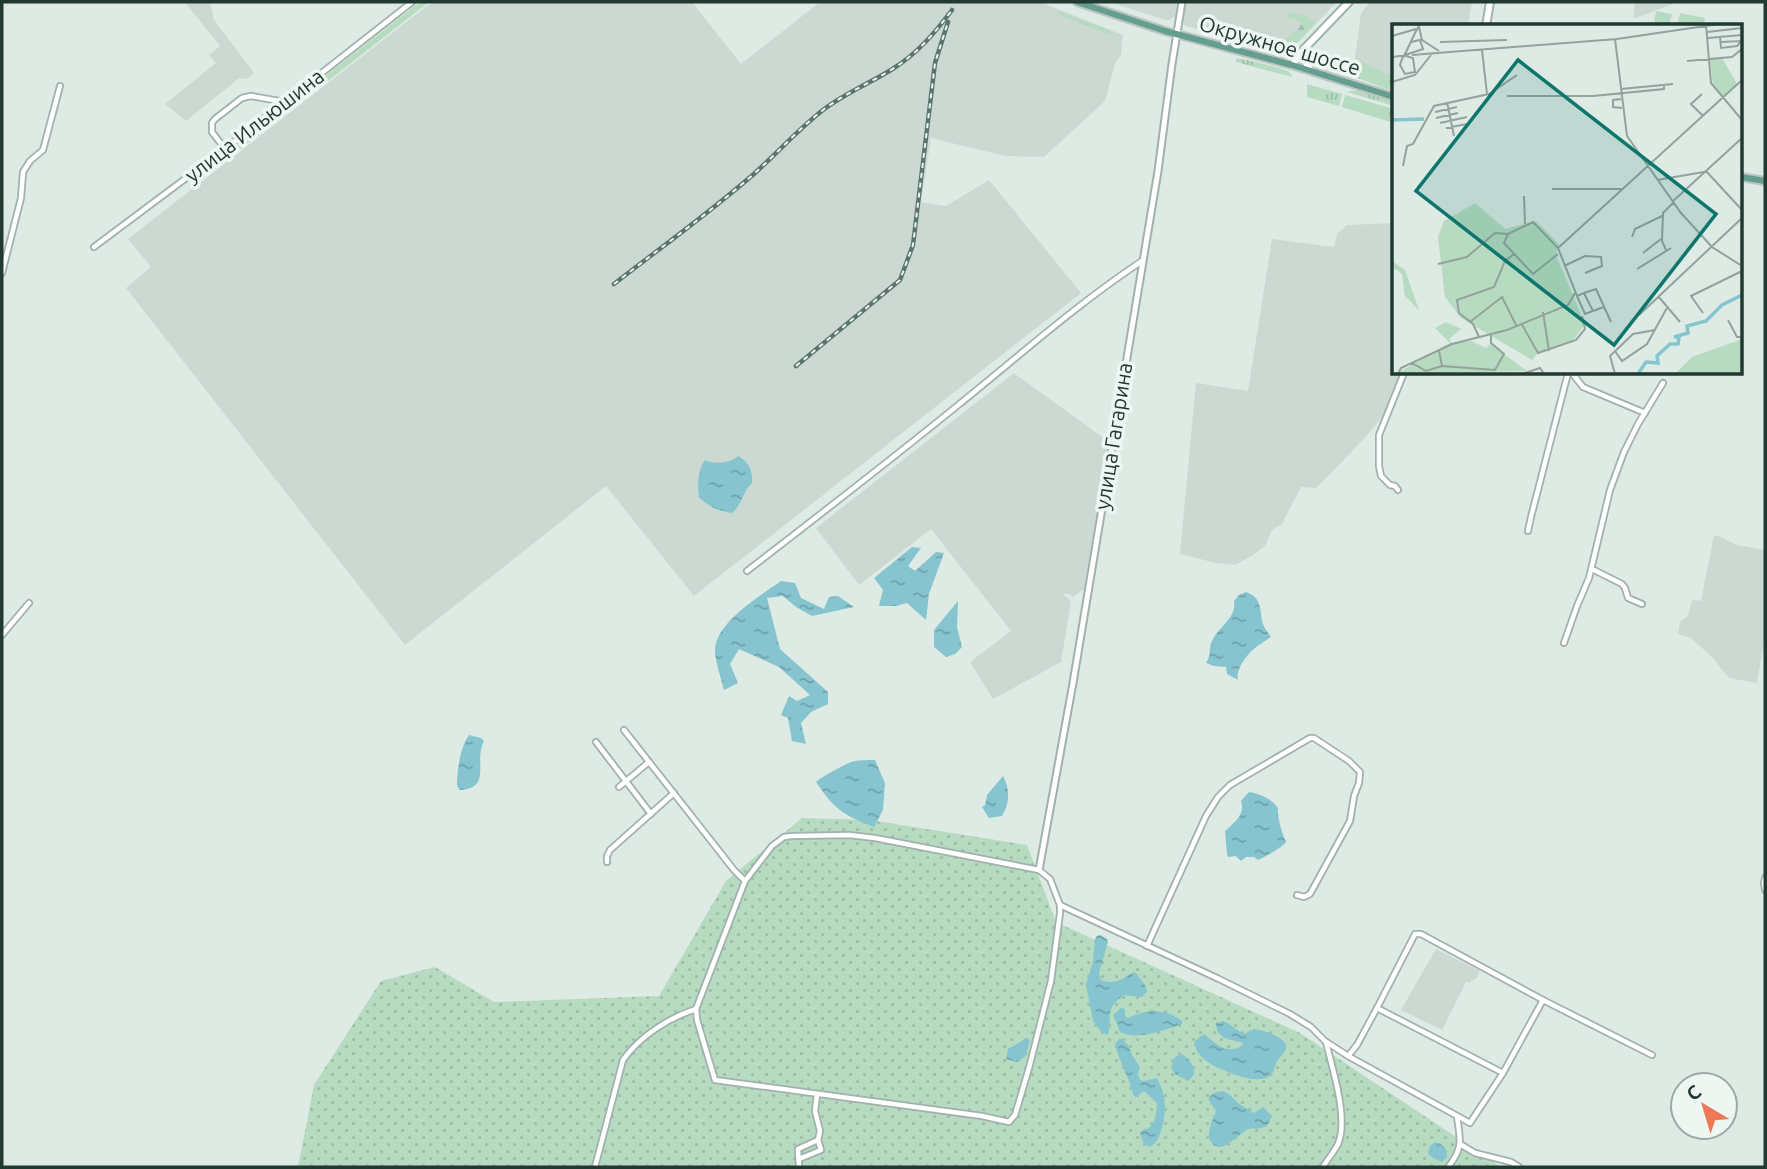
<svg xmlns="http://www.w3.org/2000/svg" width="1767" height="1169" font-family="Ubuntu,sans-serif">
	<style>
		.built { fill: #ccd9d3 }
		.grass { fill: url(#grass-tufts) }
		.forest { fill: url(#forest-firs) }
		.garden { fill: url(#garden-dots) }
		.pitch { fill: #b7dbc0 }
		.water { fill: url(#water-ripples) }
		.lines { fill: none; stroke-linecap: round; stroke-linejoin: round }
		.minor-casing { stroke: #a1b1ab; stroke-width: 8 }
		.tertiary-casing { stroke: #a1b1ab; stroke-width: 9 }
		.secondary-casing { stroke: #9eb5ac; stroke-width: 10 }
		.primary-casing { stroke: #bcc4c1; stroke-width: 10 }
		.minor { stroke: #fff; stroke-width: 4.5 }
		.tertiary { stroke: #fff; stroke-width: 5 }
		.secondary { stroke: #fff; stroke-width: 6 }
		.primary { stroke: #639e8e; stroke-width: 6 }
		.rail-casing { stroke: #5a756d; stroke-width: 4.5 }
		.rail { stroke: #eef6f2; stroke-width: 2; stroke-dasharray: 5; stroke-linecap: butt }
		.labels { text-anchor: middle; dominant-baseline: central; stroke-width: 7; stroke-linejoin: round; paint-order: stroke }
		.street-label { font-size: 21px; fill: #203931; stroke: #eef6f2 }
		.inset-river { fill: none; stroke: #86c5cf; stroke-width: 3.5 }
		.inset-road { fill: none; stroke: #92a39c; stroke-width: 2 }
		.view { fill: #0f766e; fill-opacity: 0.15; stroke: #0f766e; stroke-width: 3.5 }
		.inset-edge { fill: none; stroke: #203931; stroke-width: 3.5 }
	</style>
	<defs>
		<pattern id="grass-tufts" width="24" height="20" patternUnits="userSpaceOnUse" patternTransform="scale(1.75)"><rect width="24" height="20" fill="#b7dbc0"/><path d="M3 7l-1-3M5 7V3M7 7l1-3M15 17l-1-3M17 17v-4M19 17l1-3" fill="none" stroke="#9dbda5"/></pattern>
		<pattern id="forest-firs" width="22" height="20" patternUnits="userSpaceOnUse" patternTransform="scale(1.75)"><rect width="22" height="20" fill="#b7dbc0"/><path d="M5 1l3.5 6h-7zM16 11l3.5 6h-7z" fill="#9dbda5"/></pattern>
		<pattern id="garden-dots" width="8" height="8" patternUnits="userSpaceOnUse" patternTransform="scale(1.75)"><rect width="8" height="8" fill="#b7dbc0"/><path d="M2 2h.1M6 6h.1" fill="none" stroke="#9dbda5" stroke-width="1.8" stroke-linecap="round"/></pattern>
		<pattern id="water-ripples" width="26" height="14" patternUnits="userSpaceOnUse" patternTransform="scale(1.75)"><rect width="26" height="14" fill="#86c5cf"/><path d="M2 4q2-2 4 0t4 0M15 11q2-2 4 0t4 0" fill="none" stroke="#6da1a9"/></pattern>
	</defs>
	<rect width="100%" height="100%" fill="#deeae4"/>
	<g class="built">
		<polygon points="185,2 210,2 214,20 254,73 247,79 239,78 186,121 165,104 216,63 209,55 220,46"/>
		<polygon points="432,2 692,2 741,64 820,2 1040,2 1123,35 1121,55 1115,63 1105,101 1044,157 1005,156 931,138 921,202 946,206 989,180 1081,293 694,596 606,486 405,645 126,288 151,267 128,239"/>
		<polygon points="1110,2 1177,2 1175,16 1169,20 1165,20"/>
		<polygon points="1185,2 1337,2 1296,44 1283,51 1185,26 1182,19"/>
		<polygon points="1370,2 1472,2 1468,26 1394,26 1394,76 1354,65 1361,13"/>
		<polygon points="1635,2 1678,2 1633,19"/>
		<polygon points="1394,223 1394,373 1400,373 1387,412 1361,442 1316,488 1301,487 1282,524 1272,530 1265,546 1253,555 1235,565 1216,563 1180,554 1196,383 1248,391 1272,239 1334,247 1337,234 1347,225"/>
		<polygon points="1014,373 1109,442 1084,589 1073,597 1069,594 1063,594 1071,601 1061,662 993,699 970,662 1011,631 931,529 859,585 816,528"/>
		<polygon points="1714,535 1721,537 1737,545 1765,550 1765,634 1757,683 1729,678 1712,657 1691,638 1678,634 1680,622 1688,616 1692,600 1701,601"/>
		<polygon points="1436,949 1480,971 1476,979 1472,980 1469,983 1466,982 1442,1030 1401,1010"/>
	</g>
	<g class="grass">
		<polygon points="420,2 429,2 210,173 206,169"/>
		<polygon points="1060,12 1110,30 1110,33 1108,34 1059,15 1058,14"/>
		<path d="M1236,58C1244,59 1284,68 1289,72C1291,73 1291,75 1292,77L1236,62Z"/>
		<polygon points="1307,84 1342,94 1339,106 1307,97"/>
		<polygon points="1351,91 1359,91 1394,101 1394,106 1347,92"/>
		<polygon points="1345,95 1394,109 1394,123 1342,107"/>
	</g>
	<g class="forest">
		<path d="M1290,12C1299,14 1311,14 1315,24C1290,51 1293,53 1257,44L1254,39L1255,33L1263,32L1266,35V39L1269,42L1280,44L1294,32L1296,33L1302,23L1300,21L1286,17Z"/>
		<path d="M1359,60L1384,73L1394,76V90L1387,89L1347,74L1346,71C1347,63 1352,60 1359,60Z"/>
	</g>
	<polygon class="garden" points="802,818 870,820 1027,845 1056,922 1300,1033 1501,1167 298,1167 314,1085 381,981 435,967 494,1002 659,996 726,881"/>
	<g class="pitch">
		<polygon points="1656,11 1672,14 1669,26 1654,23"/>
		<polygon points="1680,13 1705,18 1703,26 1677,26"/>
	</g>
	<g class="water">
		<path d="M738,456C749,461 753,472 752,483C742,492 743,504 732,513C718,511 709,507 699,497C697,485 698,470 705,460C714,465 731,463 738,456Z"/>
		<polygon points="912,547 921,548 908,566 915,571 936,552 944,553 929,594 926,620 907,603 896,606 879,606 883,590 874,578"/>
		<path d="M781,581L795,583L801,598L824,609L829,597L838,596L854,607L812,616L796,607L783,596L767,598L780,649L828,692V704L811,712L801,723L806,744L792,741L788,718L781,715L789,696L797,701L810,695L779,667L739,649L730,664L738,683L724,690C721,678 716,664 715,652C714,623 760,596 781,581Z"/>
		<path d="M1246,592C1261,597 1260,608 1262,621C1263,627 1268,632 1271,637C1268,639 1265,641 1262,643C1250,650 1235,668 1238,680L1227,674L1226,667L1214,666L1206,663C1212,654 1208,649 1212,641C1218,627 1237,618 1234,601L1239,595Z"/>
		<polygon points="958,601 957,627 962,647 955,654 946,657 934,647 934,630"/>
		<path d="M469,735L481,738L484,741C473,761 493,788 460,790L457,786C457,770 460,748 469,735Z"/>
		<path d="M875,760L885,783L883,810L874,827C843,815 835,810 816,782C821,777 844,765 851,762C858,760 867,760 875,760Z"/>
		<path d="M1003,776C1010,788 1010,804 1002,816L989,818L982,807L985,805L987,795Z"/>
		<path d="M1249,792C1260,794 1271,798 1278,808C1277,817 1282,833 1286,842C1283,847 1265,857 1258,860L1254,857H1246L1241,861L1236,856L1228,857L1227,854L1225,831C1234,823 1246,814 1241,801Z"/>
		<path d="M1100,935L1107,939L1108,942L1099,973L1101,980C1113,985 1123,980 1133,972L1136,973L1145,985L1147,992L1142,997L1124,995C1103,1011 1113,1014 1108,1035L1102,1033L1093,1021L1086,985L1093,961L1095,939L1097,936Z"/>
		<path d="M1121,1008L1125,1009V1016L1128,1018C1145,1009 1166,1008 1182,1021V1024C1165,1030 1136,1041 1120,1032L1113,1015Z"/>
		<path d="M1223,1021C1232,1024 1236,1031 1245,1034C1247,1032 1251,1030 1254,1029C1261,1029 1286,1038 1286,1046C1287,1051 1281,1056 1278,1059C1275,1064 1275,1070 1272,1074C1263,1085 1236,1076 1226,1071C1211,1065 1200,1060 1194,1044L1195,1041L1204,1034C1218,1045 1223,1054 1243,1046V1043C1231,1039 1216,1040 1216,1023Z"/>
		<polygon points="1027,1038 1030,1040 1025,1057 1016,1062 1006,1059 1008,1049"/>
		<path d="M1120,1038L1128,1045L1132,1055L1140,1067L1138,1074L1140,1080L1144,1081L1157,1078C1166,1095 1167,1109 1162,1128C1159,1137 1158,1142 1150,1147L1144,1144L1140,1134L1141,1131C1156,1128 1156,1116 1157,1103L1144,1091L1136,1097L1133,1095C1130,1078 1119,1062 1115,1044Z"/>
		<path d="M1180,1054L1184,1055C1192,1062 1200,1073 1188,1081L1175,1074L1171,1068L1174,1058Z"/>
		<path d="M1223,1091L1229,1094L1239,1104L1254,1113L1263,1107L1270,1114L1271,1117C1270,1121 1269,1125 1265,1127C1260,1129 1253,1128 1248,1129C1239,1133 1224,1154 1213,1144C1204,1136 1213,1120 1216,1111L1208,1099L1213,1093Z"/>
		<path d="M1435,1142C1444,1145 1447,1148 1447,1157L1442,1162L1433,1158L1428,1153L1430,1146Z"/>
	</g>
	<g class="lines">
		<g class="minor-casing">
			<g id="minor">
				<polyline points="225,149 212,132 212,123 215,119 242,98 251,96 285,102"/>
				<polyline points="94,247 225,149 412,2"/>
				<polyline points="2,273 21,198 23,172 30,161 43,150 60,86"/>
				<polyline points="1572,373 1583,387 1645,413"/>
				<polyline points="1398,490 1395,486 1390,485 1381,476 1379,466 1379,435 1404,373"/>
				<polyline points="1528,531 1531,517 1568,373"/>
				<polyline points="1592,569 1622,584 1625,588 1628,598 1642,604"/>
				<path d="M747,571C817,517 888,462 957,406C1018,357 1077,304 1142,261"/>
				<polyline points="2,635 29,603"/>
				<polyline points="1564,643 1577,606 1589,578 1610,490 1624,452 1638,424 1663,383"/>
				<polyline points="624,730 734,870 745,881"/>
				<polyline points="596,742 651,814"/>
				<polyline points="619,787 649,762"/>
				<polyline points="607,862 607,856 610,850 674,793"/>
				<polyline points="1765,878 1764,883 1765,890"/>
				<polyline points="1147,946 1206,816 1218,797 1230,785 1310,738 1314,738 1349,761 1360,772 1359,783 1354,796 1350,821 1310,894 1304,897 1297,895"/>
				<polyline points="1377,1008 1415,934 1421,934 1543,1000 1652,1055"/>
				<polyline points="696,1009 697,1020 715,1080 982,1116 1009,1122 1015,1115 1029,1068 1051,981 1060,913 1060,905"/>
				<polyline points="1348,1056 1470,1123 1503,1073"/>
				<polyline points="1460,1144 1475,1153 1511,1162 1519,1167"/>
				<polyline points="799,1159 821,1150 818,1140"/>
				<path d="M1449,1166C1464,1146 1460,1140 1457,1116"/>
				<path d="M595,1167L623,1060C639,1037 668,1018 696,1009L745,881L772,846L784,837L792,836L849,835L875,838L1039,870L1050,879L1060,905L1219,979L1290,1014L1311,1027L1325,1041L1348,1056L1357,1045L1377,1008L1503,1073L1543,1000"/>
				<polyline points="799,1167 798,1149 818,1140 820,1131 815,1111 817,1094"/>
				<path d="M1323,1167C1327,1160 1334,1152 1338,1144C1349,1118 1332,1068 1326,1042"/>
			</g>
		</g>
		<g class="tertiary-casing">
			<polyline id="tertiary" points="1039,870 1073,683 1158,171 1172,64 1182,2"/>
		</g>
		<g class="secondary-casing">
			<g id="secondary">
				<polyline points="1486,26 1490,2"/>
				<polyline points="1304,49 1304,59 1310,70"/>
				<polyline points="1292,65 1304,49 1349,2"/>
			</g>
		</g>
		<g class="primary-casing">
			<g id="primary">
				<polyline points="1077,2 1165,31 1292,65 1394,97"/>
				<polyline points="1741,177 1765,181"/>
			</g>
		</g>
		<use href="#minor" class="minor"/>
		<use href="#tertiary" class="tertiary"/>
		<use href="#secondary" class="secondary"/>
		<use href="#primary" class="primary"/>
		<g class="rail-casing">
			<g id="rail">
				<path d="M614,284C659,249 705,216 748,179C774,157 796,131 823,110C844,94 868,84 891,70C917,54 934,34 952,10"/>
				<polyline points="796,366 900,280 913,245 935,63 948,22"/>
			</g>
		</g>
		<use href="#rail" class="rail"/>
	</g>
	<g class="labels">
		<g class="street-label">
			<text transform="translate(1280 45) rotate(16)">Окружное шоссе</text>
			<text transform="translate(254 125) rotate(-38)">улица Ильюшина</text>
			<text transform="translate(1113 436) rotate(-81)">улица Гагарина</text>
		</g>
	</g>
	<g transform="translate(1392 24)">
		<rect width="350" height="350" fill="#deeae4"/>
		<path d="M0,237L13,246L27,286L13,272L10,250L0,243Z" fill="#b7dbc0"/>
		<path d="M350,315V350H283L300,333Z" fill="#b7dbc0"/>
		<path d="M330,34L345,60L331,72L321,61L318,35Z" fill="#b7dbc0"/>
		<path d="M83,179L113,205L144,197L167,220L164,231L193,300L180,318L145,330L140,336L69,294L53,273L46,213L52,197ZM54,298L69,305L57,315L60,319L79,317L94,324L98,320L135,347L4,350L58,319L43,304Z" fill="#b7dbc0"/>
		<path class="inset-river" d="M0,96L32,95M246,350L254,338L266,339L265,332L278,320H286L287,313H282L296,309L295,302L314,297L330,281L350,271"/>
		<path class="inset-road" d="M314,1L319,59L350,96M27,3L30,16L47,27M315,8L350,4M0,12L24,5M328,13L329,24L345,22L349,17L329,18M316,14L350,11M223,15L235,112L289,189L320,223L350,242M48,18L115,16M90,26L95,70M13,31L31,25L28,16L19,18M20,31L225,15L327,0M0,33L8,32H14L21,34L23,48L13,50L8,41L10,35L14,28L23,9L28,0M295,37L340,33L350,25M0,58L23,51L39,31M229,65L281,60M310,70L299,80L311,92M115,72H201L272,65V61M229,75L221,76V83L230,84M55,78L62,112M43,88L65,83M44,94L66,89M48,99L75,93M54,104L75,100M11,142L15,122L21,120L42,82L97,70L125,51M314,147L350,186M265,156L312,148M160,165H230M132,172L133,200M280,178L350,114M116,210L112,219L141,250L166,230M240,213L243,205L272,191M166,224L350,56M274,226L270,217L271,189L281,179M251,229L269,215M46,240L75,233L103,209L116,210L141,198L166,224L185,272L192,269L201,287L212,283M172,242L193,232L209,233L210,242L193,249M245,245L279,224M192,269L204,265L219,298M185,272L193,290L201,287M266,272L288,298M250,287L247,291L350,194M151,288L157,327M311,289L299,272L350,247M336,296L345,313H350M78,298L110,273L124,301M129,299L146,329L184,316L193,305L190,292M87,313L81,300L67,289L65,276L102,263L113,237L122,230M47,327L50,342L103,346L112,330L99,319V311M223,327L230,337L255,320L276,282M20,339L34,347L50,342M6,350L9,344L60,320L115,306L176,281L183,269M130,350L148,344L152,350M223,350L218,332L241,310L263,306"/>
		<path class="view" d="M126,36L324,190L222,321L24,167Z"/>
		<rect width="350" height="350" class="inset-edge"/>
	</g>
	<rect width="1767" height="1169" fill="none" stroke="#203931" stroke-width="7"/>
	<g transform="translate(1704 1106) rotate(322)"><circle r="33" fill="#eef6f2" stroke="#9caaa5" stroke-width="2"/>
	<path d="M0-5L12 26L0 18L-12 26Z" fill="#ef7856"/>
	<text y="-10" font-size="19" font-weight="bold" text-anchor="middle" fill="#203931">С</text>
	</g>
</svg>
